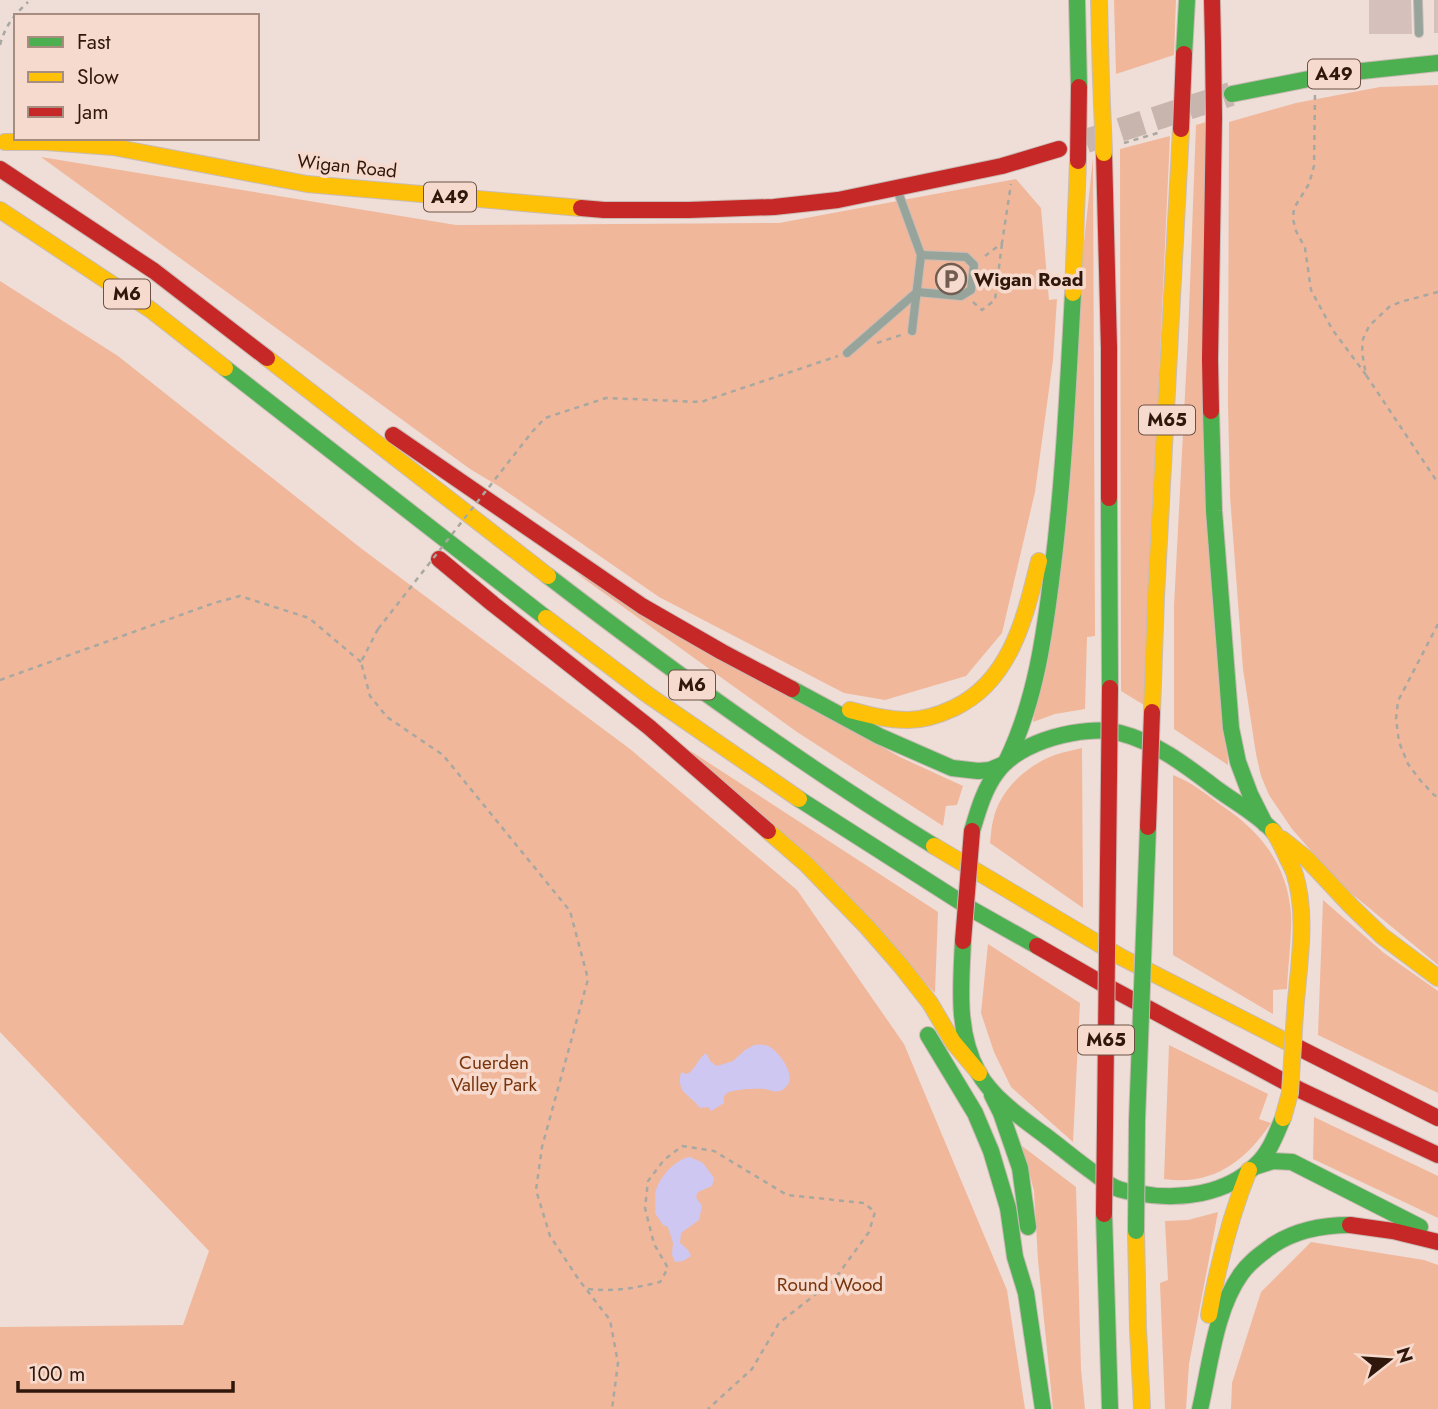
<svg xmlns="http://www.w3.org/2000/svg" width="1438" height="1409" font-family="Jost,sans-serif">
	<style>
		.green { fill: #f1b79b }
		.water { fill: #cdc7f2 }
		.building { fill: #d5c0bc }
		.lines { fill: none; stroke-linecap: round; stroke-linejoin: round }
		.primary-tunnel { stroke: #c8b6ae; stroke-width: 24; stroke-dasharray: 24 12; stroke-linecap: butt }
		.lane-casing { stroke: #cabbb4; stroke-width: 10 }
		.fast-casing { stroke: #cabbb4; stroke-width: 18 }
		.slow-casing { stroke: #cabbb4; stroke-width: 18 }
		.jam-casing { stroke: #cabbb4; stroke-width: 18 }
		.path { stroke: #a7a8a1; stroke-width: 2.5; stroke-dasharray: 5 5; stroke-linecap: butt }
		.lane { stroke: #96a49c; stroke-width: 8 }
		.fast { stroke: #4caf50; stroke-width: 16 }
		.slow { stroke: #ffc107; stroke-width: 16 }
		.jam { stroke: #c62828; stroke-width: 16 }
		.fast-bridge-casing { stroke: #cabbb4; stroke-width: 18; stroke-linecap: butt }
		.slow-bridge-casing { stroke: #cabbb4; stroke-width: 18; stroke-linecap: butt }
		.jam-bridge-casing { stroke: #cabbb4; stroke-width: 18; stroke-linecap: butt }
		.path-bridge { stroke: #a7a8a1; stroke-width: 2.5; stroke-dasharray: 5 5; stroke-linecap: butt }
		.fast-bridge { stroke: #4caf50; stroke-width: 16 }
		.slow-bridge { stroke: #ffc107; stroke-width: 16 }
		.jam-bridge { stroke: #c62828; stroke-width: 16 }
		.labels { text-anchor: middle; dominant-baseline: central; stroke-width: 7; stroke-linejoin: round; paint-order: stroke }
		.shield { fill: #f7dace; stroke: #6c5246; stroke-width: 2 }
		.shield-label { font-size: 18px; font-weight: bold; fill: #30170b }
		.street-label { font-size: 19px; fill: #30170b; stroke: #f7dace }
		.poi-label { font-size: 19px; font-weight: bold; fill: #30170b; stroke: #f7dace; text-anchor: start }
		.park-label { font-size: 19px; fill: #79340c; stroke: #f7dace }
	</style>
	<rect width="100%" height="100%" fill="#eeded7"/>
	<g class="green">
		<polygon points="1114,0 1176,0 1174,55 1116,74"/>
		<polygon points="1438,85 1438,965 1340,884 1292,829 1269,795 1261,776 1256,754 1243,669 1230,496 1228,403 1229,122 1296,103 1380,87"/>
		<polygon points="1206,122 1228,765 1174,729 1174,606 1188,337 1196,125"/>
		<polygon points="1170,136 1144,705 1121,691 1120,149"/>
		<polygon points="41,157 456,225 779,223 1016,179 1041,208 1049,300 1057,299 1053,360 1035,492 1002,633 966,676 885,700 844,693 659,597 500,487 470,469"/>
		<polygon points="1093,158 1095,636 1087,637 1085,709 1055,714 1033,722"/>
		<polygon points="0,281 118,356 362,549 630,749 797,890 904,1044 1007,1290 1025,1409 0,1409 0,1327 183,1325 209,1251 0,1032"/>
		<polygon points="576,573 900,757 963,786 957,805 946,806 943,826 797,732"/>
		<path d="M1082,748L1083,908L990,843C991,836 991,828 993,821C999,789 1030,762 1061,753C1068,751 1075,750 1082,748Z"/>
		<polygon points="689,750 938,912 935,993"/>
		<path d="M1173,775C1192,782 1207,795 1224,807C1262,833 1287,865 1291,913C1292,936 1288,966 1287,989L1273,990V1014L1173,955Z"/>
		<polygon points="1323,900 1384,953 1438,991 1438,1093 1318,1035"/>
		<polygon points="988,944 1080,1003 1073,1142 1011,1087 994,1052 981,1013"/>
		<path d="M1169,1045L1268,1094L1259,1119L1271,1123C1245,1162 1212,1186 1164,1179Z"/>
		<polygon points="1314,1117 1438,1176 1438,1218 1313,1159"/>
		<polygon points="1022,1146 1076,1187 1081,1369 1085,1409 1053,1409 1038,1260 1034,1191"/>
		<polygon points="1218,1212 1189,1364 1186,1409 1165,1409 1160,1283 1168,1280 1165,1221 1188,1220"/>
		<polygon points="1311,1242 1424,1260 1438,1265 1438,1409 1231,1409 1232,1383 1261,1292"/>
	</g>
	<g class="water">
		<path d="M754,1045C760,1045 765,1044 770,1047C781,1054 798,1078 785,1088C778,1094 773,1091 765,1089C759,1088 732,1089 727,1093C723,1096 724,1098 724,1103L711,1111L708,1107L700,1108C689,1093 676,1094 681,1072L687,1074C696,1069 697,1059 706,1053L711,1062L717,1066L733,1061L745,1050Z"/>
		<path d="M690,1157L703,1163L714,1178L712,1186L698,1192L696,1197L702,1206L699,1220L681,1233L680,1243L688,1250L691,1256L683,1261L675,1262L672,1255L673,1243L668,1227L663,1225L655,1213C656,1207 655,1202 655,1195C657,1179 675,1159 690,1157Z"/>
	</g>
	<g class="building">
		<polygon points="1369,0 1411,0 1412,34 1369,34"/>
		<rect x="1434" y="0" width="4" height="33"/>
	</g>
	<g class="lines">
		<polyline class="primary-tunnel" points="1086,141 1231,94"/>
		<g class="lane-casing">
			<g id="lane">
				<polyline points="1418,0 1419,33"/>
				<polyline points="898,192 921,255 912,331"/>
				<polyline points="847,353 917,292 961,296 971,290 974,265 966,257 921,255"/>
			</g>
		</g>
		<g class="fast-casing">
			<g id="fast">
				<polyline points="1077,0 1079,87"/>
				<polyline points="1184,54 1187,0"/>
				<polyline points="1232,94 1334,74 1438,63"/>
				<polyline points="225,368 546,618"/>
				<polyline points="1211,411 1214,511 1231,728 1238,762 1250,794 1265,824"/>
				<polyline points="1109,498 1110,688"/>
				<path d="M548,576C673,672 800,764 934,846"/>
				<polyline points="792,689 879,736 952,768 978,771 990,770 1002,765"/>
				<path d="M1006,762C1036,701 1045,632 1053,565C1064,475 1068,384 1073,293"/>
				<polyline points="799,799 973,910 1037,946"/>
				<path d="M972,831C978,811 984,789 997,772C1019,741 1084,724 1120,733C1156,742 1188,767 1217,789C1236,803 1257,814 1273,831"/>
				<path d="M963,941C961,985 956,1032 978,1072C993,1099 1023,1119 1047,1137C1063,1149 1078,1162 1094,1173C1101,1178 1108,1185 1116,1188C1123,1191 1130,1192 1137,1193C1178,1201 1227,1195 1257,1164C1270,1152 1276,1134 1283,1118"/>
				<polyline points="928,1035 975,1113 991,1151 1008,1208 1015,1257 1026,1293 1043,1409"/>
				<polyline points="992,1095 1001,1113 1020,1168 1028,1227"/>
				<polyline points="1254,1167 1273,1161 1292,1162 1420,1227"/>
				<polyline points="1104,1214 1110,1409"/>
				<path d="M1200,1409C1210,1367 1215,1310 1241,1274C1249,1262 1261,1254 1273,1245C1296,1230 1323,1225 1350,1225"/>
			</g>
		</g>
		<g class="slow-casing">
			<g id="slow">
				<polyline points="1099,0 1101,80"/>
				<polyline points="5,142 46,142 113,147 307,184 581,208"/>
				<polyline points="0,210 151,310 225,368"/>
				<polyline points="1073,293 1078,161"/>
				<polyline points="267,358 548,576"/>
				<polyline points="546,618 648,695 799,799"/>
				<path d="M850,710C869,715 888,720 908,720C924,720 939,715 954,708C1011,681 1025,617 1039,561"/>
				<polyline points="1152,712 1156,597 1181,129"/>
				<polyline points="768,831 806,864 867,927 901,966 930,1003 953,1042 979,1073"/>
				<path d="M1273,831C1279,839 1282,846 1286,855C1289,862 1293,868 1295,875C1308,917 1298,970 1295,1013"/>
				<polyline points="1282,839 1307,859 1351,906 1382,936 1438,978"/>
				<polyline points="934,846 1121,957 1299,1048"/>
				<polyline points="1136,1231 1138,1329 1142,1409"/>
				<path d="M1209,1315C1218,1265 1230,1217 1249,1170"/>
			</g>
		</g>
		<g class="jam-casing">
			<g id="jam">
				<polyline points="1212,0 1213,44"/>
				<polyline points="1104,153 1109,348 1109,498"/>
				<polyline points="0,169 154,271 267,358"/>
				<polyline points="581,208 604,210 689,210 774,207 838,200 1002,166 1059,149"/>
				<polyline points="1211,411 1210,359 1214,118"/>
				<polyline points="393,435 642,606 722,652 792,689"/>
				<polyline points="439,559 493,604 649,727 768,831"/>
				<polyline points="1037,946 1103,984 1300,1090 1438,1155"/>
				<polyline points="1299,1048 1438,1118"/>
				<polyline points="1350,1225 1393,1231 1438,1242"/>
			</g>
		</g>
		<g class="path">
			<path d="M0,45C5,26 14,15 28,2"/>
			<polyline points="1315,95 1314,166 1309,184 1294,208 1293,219 1296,231 1305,248 1311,290 1332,329 1366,375"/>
			<polyline points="1124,143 1161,132"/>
			<polyline points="985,256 1002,243 1011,184"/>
			<polyline points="1438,292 1400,302 1389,307 1369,326 1363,339 1362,352 1366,375 1438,483"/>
			<polyline points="973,302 982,310 995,300 1002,243"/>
			<polyline points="877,343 901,335"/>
			<polyline points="532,432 545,418 606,398 701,402 838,356"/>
			<polyline points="1438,624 1398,701 1396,719 1399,742 1408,764 1420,780 1434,795 1438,797"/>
			<polyline points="378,629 361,662 370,696 387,717 443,755 570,911 588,979 542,1147 536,1190 550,1236 579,1280 610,1320 618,1363 612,1409"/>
			<polyline points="0,680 214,603 240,596 309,618 361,662"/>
			<path d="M588,1289C613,1292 635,1288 660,1282L668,1268L654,1244L645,1208L648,1181L664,1160L682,1146L714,1151L787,1195L864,1203L875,1212L869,1232L834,1280L779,1323L752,1369L708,1409"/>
		</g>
		<use href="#lane" class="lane"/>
		<use href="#fast" class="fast"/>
		<use href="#slow" class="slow"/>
		<use href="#jam" class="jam"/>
		<g class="fast-bridge-casing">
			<polyline id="fast-bridge" points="1136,1231 1137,1121 1148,827"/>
		</g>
		<g class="slow-bridge-casing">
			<g id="slow-bridge">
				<polyline points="1101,80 1104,153"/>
				<polyline points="1283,1118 1290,1093 1295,1013"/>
			</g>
		</g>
		<g class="jam-bridge-casing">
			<g id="jam-bridge">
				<polyline points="1213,44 1214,118"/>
				<polyline points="1181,129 1184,54"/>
				<polyline points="1078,161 1079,87"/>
				<polyline points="1148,827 1152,712"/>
				<polyline points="963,941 972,831"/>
				<polyline points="1104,1214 1110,688"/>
			</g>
		</g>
		<polyline class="path-bridge" points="378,629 532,432"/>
		<use href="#fast-bridge" class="fast-bridge"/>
		<use href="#slow-bridge" class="slow-bridge"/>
		<use href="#jam-bridge" class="jam-bridge"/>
	</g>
	<defs>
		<g id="parking-ring" transform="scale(1.575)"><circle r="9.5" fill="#f7dace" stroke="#725d52" stroke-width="1.5"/><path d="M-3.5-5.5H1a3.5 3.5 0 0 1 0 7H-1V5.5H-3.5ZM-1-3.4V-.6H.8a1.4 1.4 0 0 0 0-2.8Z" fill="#725d52"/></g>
	</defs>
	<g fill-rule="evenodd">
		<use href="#parking-ring" x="951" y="279"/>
	</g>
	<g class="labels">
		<g class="shield">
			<rect x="1308" y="59.5" width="52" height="29" rx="5"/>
			<rect x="424" y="182.5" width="52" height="29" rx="5"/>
			<rect x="104" y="279.5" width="46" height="29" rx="5"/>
			<rect x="1139" y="405.5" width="56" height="29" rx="5"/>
			<rect x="669" y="670.5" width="46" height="29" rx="5"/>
			<rect x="1078" y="1025.5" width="56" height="29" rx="5"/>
		</g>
		<g class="shield-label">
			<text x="1334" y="74">A49</text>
			<text x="450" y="197">A49</text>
			<text x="127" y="294">M6</text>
			<text x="1167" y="420">M65</text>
			<text x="692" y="685">M6</text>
			<text x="1106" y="1040">M65</text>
		</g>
		<g class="street-label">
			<text transform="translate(347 166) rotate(6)">Wigan Road</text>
		</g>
		<g class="poi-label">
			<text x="974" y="279">Wigan Road</text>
		</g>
		<g class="park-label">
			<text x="494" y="1062">Cuerden<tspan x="494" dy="22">Valley Park</tspan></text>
			<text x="830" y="1284">Round Wood</text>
		</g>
	</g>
	<rect x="14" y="14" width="245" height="126" fill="#f7dace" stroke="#a78c80" stroke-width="2"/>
	<rect x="28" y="37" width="35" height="10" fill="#4caf50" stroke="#a78c80" stroke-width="2"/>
	<text x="77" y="49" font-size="21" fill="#30170b">Fast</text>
	<rect x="28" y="72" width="35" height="10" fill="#ffc107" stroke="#a78c80" stroke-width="2"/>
	<text x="77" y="84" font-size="21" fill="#30170b">Slow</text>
	<rect x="28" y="107" width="35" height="10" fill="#c62828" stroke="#a78c80" stroke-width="2"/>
	<text x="77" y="119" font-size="21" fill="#30170b">Jam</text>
	<g transform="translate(1389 1360) rotate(73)" stroke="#f7dace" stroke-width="5" paint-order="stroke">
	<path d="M0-5L12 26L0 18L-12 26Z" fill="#30170b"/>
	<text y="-10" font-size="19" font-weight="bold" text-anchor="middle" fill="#30170b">N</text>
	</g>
	<path d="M18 1381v10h215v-10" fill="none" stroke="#30170b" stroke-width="3.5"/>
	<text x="28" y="1381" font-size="21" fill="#30170b" stroke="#f7dace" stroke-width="5" paint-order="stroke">100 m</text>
</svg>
